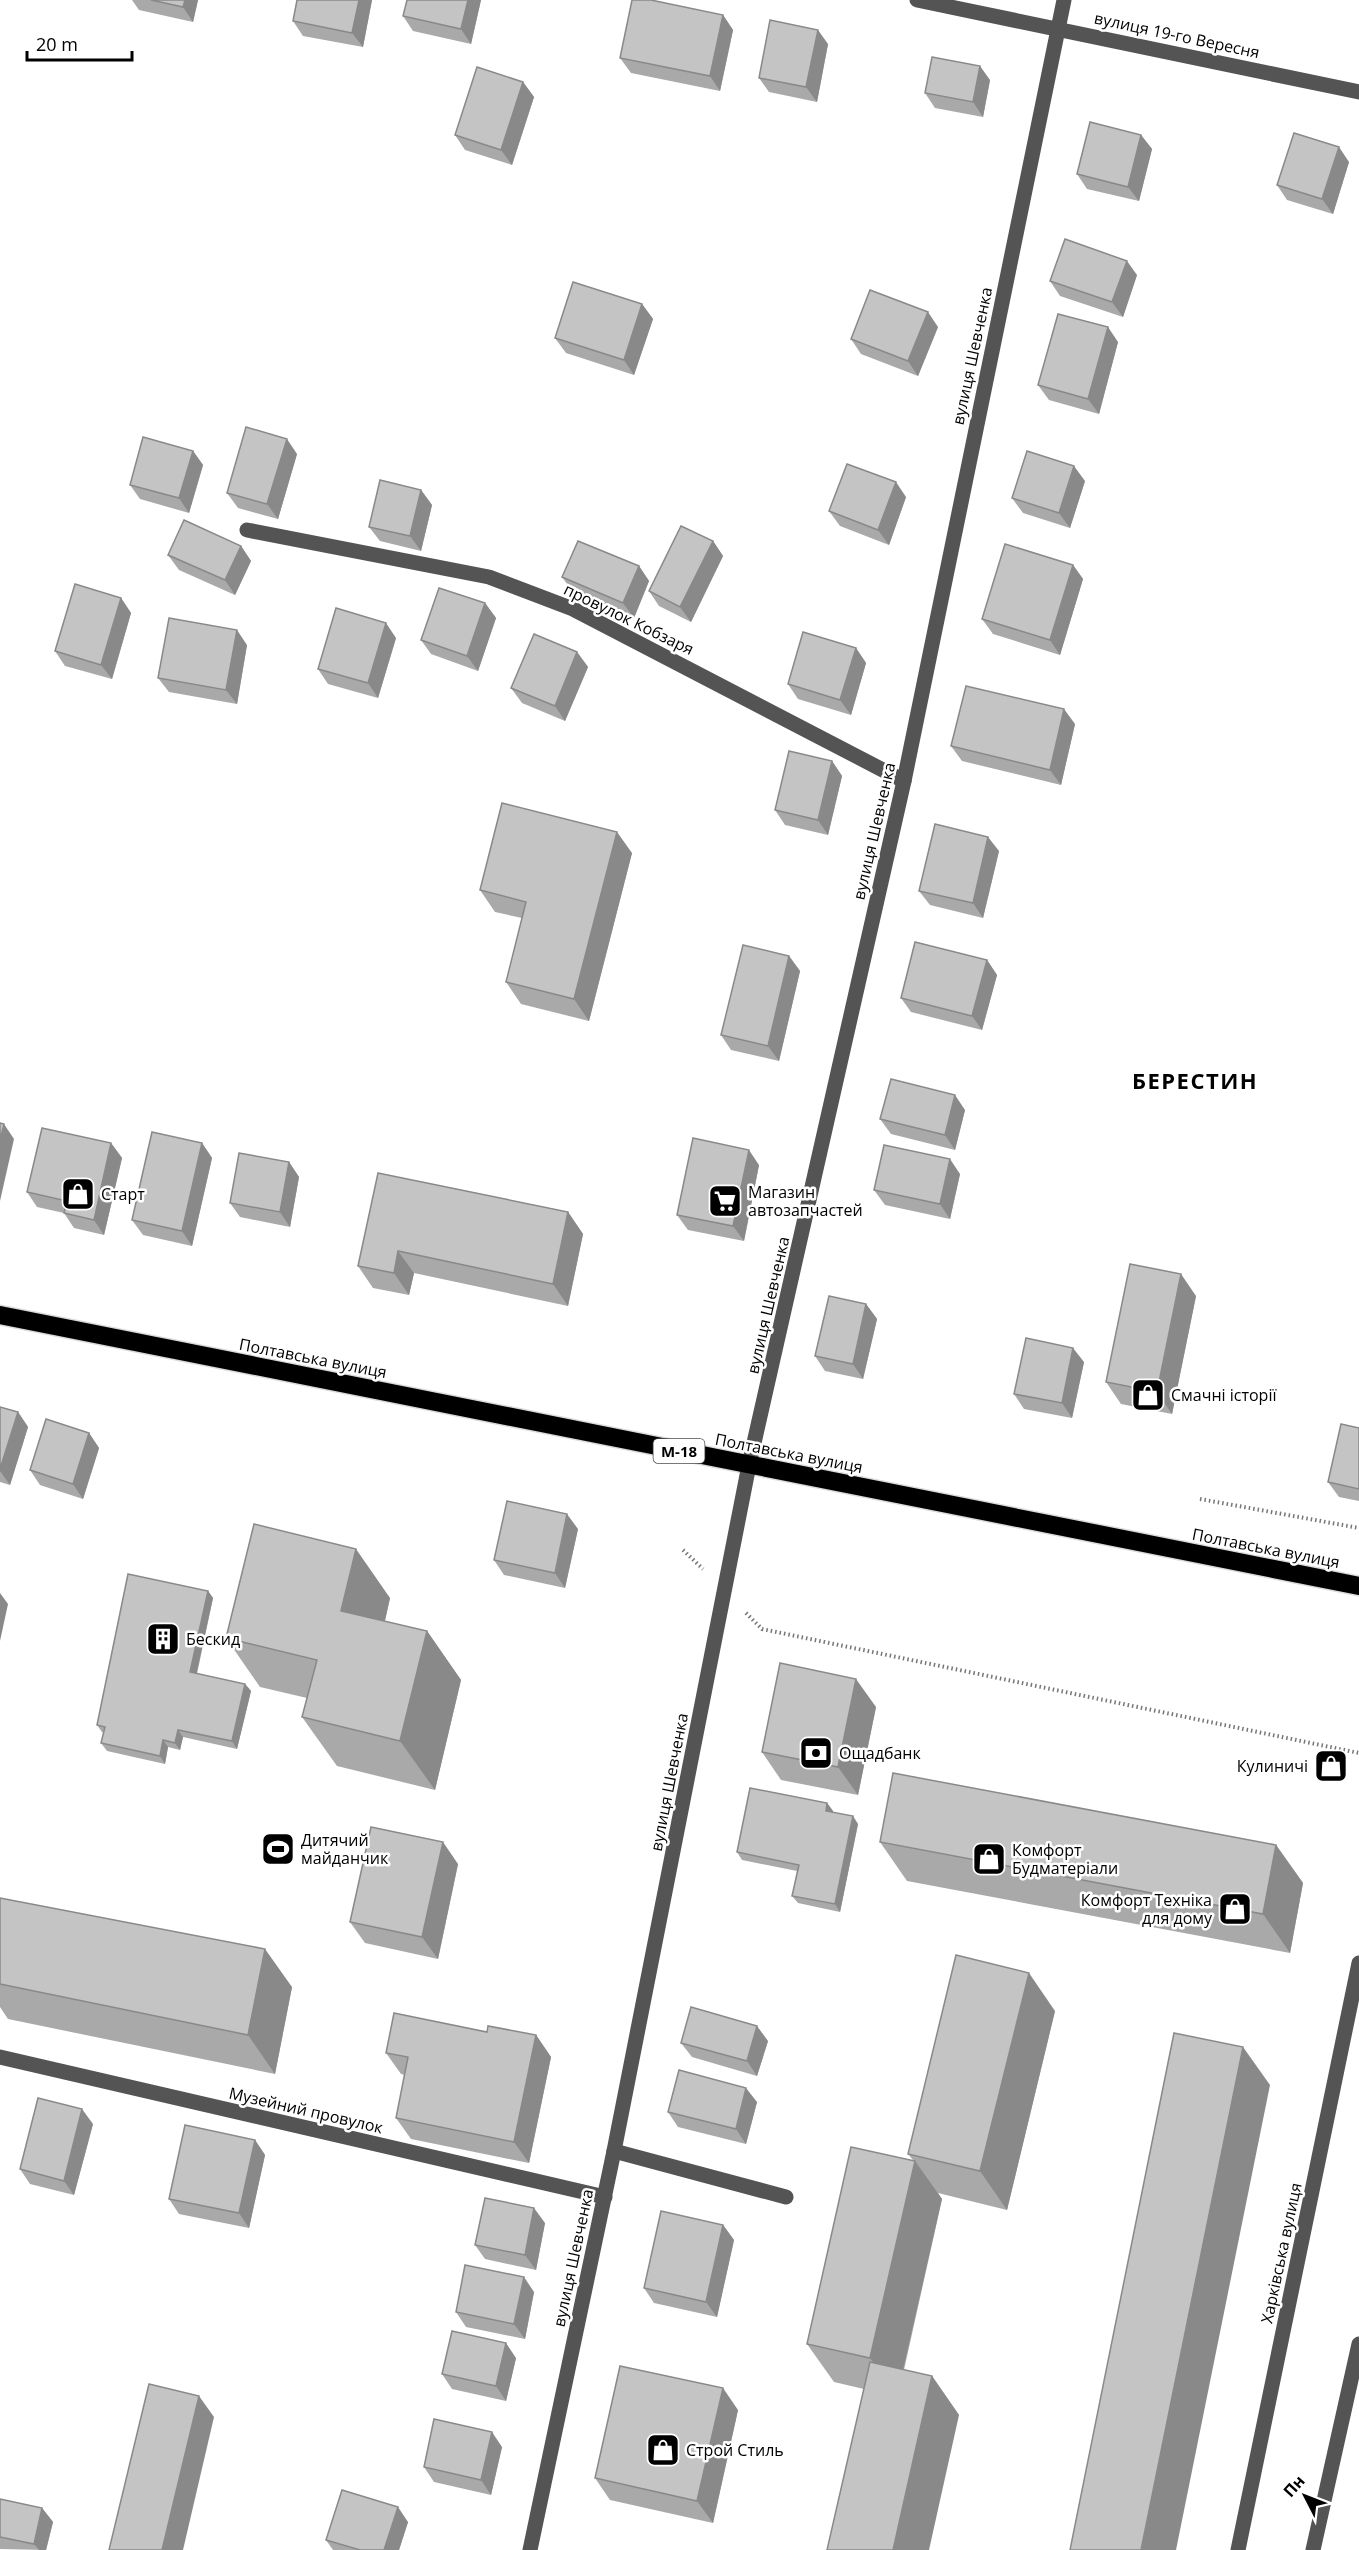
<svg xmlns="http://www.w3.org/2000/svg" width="1359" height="2550" font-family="'Open Sans',sans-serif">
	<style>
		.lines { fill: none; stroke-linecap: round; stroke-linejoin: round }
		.highway-casing { stroke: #dbdbdb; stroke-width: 21 }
		.path { stroke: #767676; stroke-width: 4; stroke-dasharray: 1.5 3; stroke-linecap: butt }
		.minor { stroke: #545454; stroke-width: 15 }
		.highway { stroke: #000; stroke-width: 18 }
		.wall { fill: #a9a9a9 }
		.shaded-wall { fill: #898989 }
		.building { fill: #c4c4c4; stroke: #898989; stroke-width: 1.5 }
		.labels { text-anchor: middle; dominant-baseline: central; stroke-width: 5; stroke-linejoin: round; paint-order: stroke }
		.shield { fill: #fff; stroke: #4c4c4c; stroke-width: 1.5 }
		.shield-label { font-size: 15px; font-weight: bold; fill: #000 }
		.street-label { font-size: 16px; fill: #000; stroke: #fff }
		.poi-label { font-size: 16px; fill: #000; stroke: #fff; text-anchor: start }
		.district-label { font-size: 22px; font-weight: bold; letter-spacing: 1.5px; fill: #000; stroke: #fff }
	</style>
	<rect width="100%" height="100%" fill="#fff"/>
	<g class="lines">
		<g class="highway-casing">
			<polyline id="highway" points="0,1315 1359,1586"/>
		</g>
		<g class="path">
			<polyline points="1200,1499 1359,1528"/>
			<polyline points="683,1550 703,1569"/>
			<polyline points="746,1613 762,1629 1359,1753"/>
		</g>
		<g class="minor">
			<polyline points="917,0 1359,92"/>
			<polyline points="247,530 489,577 573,609 904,781"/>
			<polyline points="0,2057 605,2197"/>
			<polyline points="614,2151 786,2197"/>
			<polyline points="530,2550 614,2151 749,1465 904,781 1064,0"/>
			<polyline points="1238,2550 1359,1963"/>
			<polyline points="1313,2550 1359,2344"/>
		</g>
		<use href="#highway" class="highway"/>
	</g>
	<g class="wall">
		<polygon points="132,0 198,0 193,22 139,10"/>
		<polygon points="372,0 363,47 303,36 293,21"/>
		<polygon points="407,0 481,0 471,44 413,31 403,16"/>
		<polygon points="723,15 733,30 720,91 631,73 620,58"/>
		<polygon points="828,44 817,102 769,92 759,78"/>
		<polygon points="990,80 983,117 935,108 925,93"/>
		<polygon points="523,82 534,97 512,165 465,150 455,135"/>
		<polygon points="1141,135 1152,149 1139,201 1087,189 1077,174"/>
		<polygon points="1349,162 1333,214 1287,200 1277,185"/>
		<polygon points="1137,275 1123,317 1060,296 1050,281"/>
		<polygon points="642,304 653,319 634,375 566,353 555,338"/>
		<polygon points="938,327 918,376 861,354 851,339"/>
		<polygon points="1118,342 1099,414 1049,400 1038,385"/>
		<polygon points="193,451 203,465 189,513 140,499 130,485"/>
		<polygon points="297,454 278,519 238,508 227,493"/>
		<polygon points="1085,481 1070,528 1023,513 1012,498"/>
		<polygon points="421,490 432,505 421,551 380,541 369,527"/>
		<polygon points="906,497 889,545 840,526 829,511"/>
		<polygon points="713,541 723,556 691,622 659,606 649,591"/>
		<polygon points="241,546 251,561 235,595 179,570 168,555"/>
		<polygon points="1073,565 1083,579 1060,655 993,634 982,619"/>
		<polygon points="639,566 649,581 634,618 573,592 562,577"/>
		<polygon points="121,598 131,613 112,679 65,666 55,651"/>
		<polygon points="485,603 496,618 478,671 431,654 421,640"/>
		<polygon points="396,638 378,698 328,684 318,669"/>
		<polygon points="247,645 237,704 169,692 158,678"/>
		<polygon points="856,648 866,663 851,715 798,699 788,684"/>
		<polygon points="577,652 588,667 565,721 522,703 511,688"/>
		<polygon points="1075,724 1061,785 962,761 951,746"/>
		<polygon points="832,761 842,776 828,835 785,825 775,810"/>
		<polygon points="999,851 983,918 930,905 919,891"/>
		<polygon points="632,853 589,1021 521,1004 506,982 522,918 495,912 480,890"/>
		<polygon points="789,956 800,971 779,1061 731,1050 721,1035"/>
		<polygon points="987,960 997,975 982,1030 911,1012 901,998"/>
		<polygon points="965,1110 955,1150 891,1134 880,1119"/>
		<polygon points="111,1143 122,1158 104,1235 74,1228 64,1213 37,1207 27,1192"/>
		<polygon points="202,1143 212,1158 192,1246 143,1235 132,1220"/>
		<polygon points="289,1162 299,1177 290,1227 240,1217 230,1203"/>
		<polygon points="759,1165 744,1241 688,1230 677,1215"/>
		<polygon points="378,1173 568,1212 583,1234 568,1306 414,1273 409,1295 373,1288 358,1266"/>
		<polygon points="960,1174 950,1219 885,1205 874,1190"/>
		<polygon points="1196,1296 1172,1414 1121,1404 1106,1382"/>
		<polygon points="866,1304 877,1319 863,1379 825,1371 815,1356"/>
		<polygon points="1084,1362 1072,1418 1024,1409 1014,1394"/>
		<polygon points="0,1407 18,1412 28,1427 10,1485 0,1482"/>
		<polygon points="1359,1428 1359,1501 1339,1497 1328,1482"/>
		<polygon points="89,1433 99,1448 83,1499 40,1485 30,1470"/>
		<polygon points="578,1529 565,1588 504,1575 494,1560"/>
		<polygon points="208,1591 213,1598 197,1674 245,1684 251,1691 237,1749 183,1737 180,1750 168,1747 165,1764 107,1751 101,1743 104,1733 102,1732 97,1725"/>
		<polygon points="390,1598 385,1621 427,1631 461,1680 435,1790 337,1766 302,1717 307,1698 260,1687 226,1638"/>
		<polygon points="876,1707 858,1795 781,1780 762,1752"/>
		<polygon points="827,1803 833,1811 832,1812 858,1824 840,1912 798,1903 792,1896 797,1871 742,1860 737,1852"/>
		<polygon points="880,1842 1276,1845 1303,1883 1290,1953 907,1881"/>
		<polygon points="458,1864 438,1959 365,1943 350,1922"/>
		<polygon points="0,1898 292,1987 275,2074 8,2019 0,2007"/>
		<polygon points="1055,2011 1007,2210 938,2193 942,2199 904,2370 932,2376 959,2415 864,2389 834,2382 807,2344 913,2160 908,2154"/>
		<polygon points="536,2035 551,2057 529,2163 411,2139 396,2118 405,2075 401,2074 386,2053"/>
		<polygon points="768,2041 757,2076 692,2057 681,2043"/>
		<polygon points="757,2102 746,2144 678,2127 668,2112"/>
		<polygon points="93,2124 74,2195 30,2184 20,2169"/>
		<polygon points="255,2140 265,2155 249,2228 179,2214 169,2199"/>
		<polygon points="545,2223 536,2270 485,2259 475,2245"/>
		<polygon points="723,2225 734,2240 717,2317 654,2303 644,2288"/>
		<polygon points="534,2292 525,2339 466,2327 456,2312"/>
		<polygon points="516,2358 506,2401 452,2389 442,2374"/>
		<polygon points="738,2410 713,2523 610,2500 595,2478"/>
		<polygon points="502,2447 491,2495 434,2482 424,2467"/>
		<polygon points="0,2499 42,2508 53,2522 46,2550 0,2549"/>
		<polygon points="408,2522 399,2550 333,2550 326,2540"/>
	</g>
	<g class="shaded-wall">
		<polygon points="185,0 198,0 193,22 183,7"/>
		<polygon points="359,0 372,0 363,47 352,33"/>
		<polygon points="468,0 481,0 471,44 461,29"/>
		<polygon points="723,15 733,30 720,91 710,76"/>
		<polygon points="818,30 828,44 817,102 806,87"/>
		<polygon points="980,66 990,80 983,117 973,102"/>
		<polygon points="523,82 534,97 512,165 501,150"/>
		<polygon points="1141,135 1152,149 1139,201 1128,187"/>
		<polygon points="1339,147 1349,162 1333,214 1322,199"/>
		<polygon points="1127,261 1137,275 1123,317 1112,302"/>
		<polygon points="642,304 653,319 634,375 624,360"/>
		<polygon points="928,312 938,327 918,376 908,361"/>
		<polygon points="1108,327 1118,342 1099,414 1088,399"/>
		<polygon points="287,439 297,454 278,519 267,504"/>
		<polygon points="193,451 203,465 189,513 179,498"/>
		<polygon points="1074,466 1085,481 1070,528 1059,513"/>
		<polygon points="896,482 906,497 889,545 878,530"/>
		<polygon points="421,490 432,505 421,551 410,536"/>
		<polygon points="713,541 723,556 691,622 680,607"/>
		<polygon points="241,546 251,561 235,595 225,580"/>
		<polygon points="1073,565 1083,579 1060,655 1050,640"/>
		<polygon points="639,566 649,581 634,618 623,603"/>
		<polygon points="121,598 131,613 112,679 101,665"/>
		<polygon points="485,603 496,618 478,671 467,656"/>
		<polygon points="386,623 396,638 378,698 368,683"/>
		<polygon points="237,630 247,645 237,704 226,690"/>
		<polygon points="856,648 866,663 851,715 840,700"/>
		<polygon points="577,652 588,667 565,721 555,706"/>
		<polygon points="1064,709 1075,724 1061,785 1050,770"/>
		<polygon points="832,761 842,776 828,835 818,820"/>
		<polygon points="617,832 632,853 589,1021 574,999"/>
		<polygon points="988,837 999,851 983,918 973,903"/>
		<polygon points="789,956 800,971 779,1061 768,1046"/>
		<polygon points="987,960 997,975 982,1030 972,1016"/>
		<polygon points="955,1095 965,1110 955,1150 945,1135"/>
		<polygon points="4,1124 14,1139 0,1201 0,1140"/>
		<polygon points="111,1143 122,1158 104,1235 94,1220"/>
		<polygon points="202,1143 212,1158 192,1246 182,1231"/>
		<polygon points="749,1150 759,1165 744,1241 733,1226"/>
		<polygon points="950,1159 960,1174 950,1219 940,1204"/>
		<polygon points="289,1162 299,1177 290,1227 280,1212"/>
		<polygon points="568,1212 583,1234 568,1306 553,1284"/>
		<polygon points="398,1251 414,1273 409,1295 394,1273"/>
		<polygon points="1181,1274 1196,1296 1172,1414 1157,1392"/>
		<polygon points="866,1304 877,1319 863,1379 853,1364"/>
		<polygon points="1073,1348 1084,1362 1072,1418 1062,1403"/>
		<polygon points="18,1412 28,1427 10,1485 0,1471 0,1469"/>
		<polygon points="89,1433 99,1448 83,1499 73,1484"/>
		<polygon points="567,1514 578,1529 565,1588 555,1573"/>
		<polygon points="356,1549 390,1598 376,1660 341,1611"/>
		<polygon points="208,1591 213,1598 195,1680 190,1672"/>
		<polygon points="0,1593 8,1604 0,1641"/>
		<polygon points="427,1631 461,1680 435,1790 400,1741"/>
		<polygon points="856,1679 876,1707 858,1795 838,1767"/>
		<polygon points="245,1684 251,1691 237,1749 232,1741"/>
		<polygon points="178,1730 183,1737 180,1750 175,1743"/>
		<polygon points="163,1740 168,1747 165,1764 160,1756"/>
		<polygon points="827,1803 833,1811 831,1819 826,1811"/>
		<polygon points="853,1816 858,1824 840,1912 835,1904"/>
		<polygon points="443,1842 458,1864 438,1959 422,1937"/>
		<polygon points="1276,1845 1303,1883 1290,1953 1263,1914"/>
		<polygon points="265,1949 292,1987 275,2074 248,2035"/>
		<polygon points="1029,1973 1055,2011 1007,2210 980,2171"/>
		<polygon points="757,2026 768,2041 757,2076 747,2061"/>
		<polygon points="536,2035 551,2057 529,2163 514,2142"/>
		<polygon points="1243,2047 1270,2085 1176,2550 1141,2550"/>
		<polygon points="746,2088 757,2102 746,2144 736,2129"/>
		<polygon points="82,2109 93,2124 74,2195 64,2181"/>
		<polygon points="255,2140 265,2155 249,2228 239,2213"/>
		<polygon points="915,2161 942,2199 897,2396 870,2358"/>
		<polygon points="534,2208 545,2223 536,2270 525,2255"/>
		<polygon points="723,2225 734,2240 717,2317 706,2302"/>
		<polygon points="524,2277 534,2292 525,2339 514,2324"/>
		<polygon points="506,2343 516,2358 506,2401 496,2386"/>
		<polygon points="932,2376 959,2415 929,2550 893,2550"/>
		<polygon points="723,2388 738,2410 713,2523 697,2501"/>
		<polygon points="199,2396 214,2417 183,2550 162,2550"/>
		<polygon points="492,2432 502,2447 491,2495 481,2480"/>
		<polygon points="398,2507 408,2522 399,2550 384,2550"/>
		<polygon points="42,2508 53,2522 46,2550 39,2550 34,2544"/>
	</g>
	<g class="building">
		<polygon points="151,0 185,0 183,7"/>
		<polygon points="297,0 359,0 352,33 293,21"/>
		<polygon points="407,0 468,0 461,29 403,16"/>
		<polygon points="632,0 651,0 723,15 710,76 620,58"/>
		<polygon points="770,20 818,30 806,87 759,78"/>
		<polygon points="932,57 980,66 973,102 925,93"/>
		<polygon points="477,67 523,82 501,150 455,135"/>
		<polygon points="1090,122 1141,135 1128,187 1077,174"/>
		<polygon points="1294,133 1339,147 1322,199 1277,185"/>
		<polygon points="1065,239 1127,261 1112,302 1050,281"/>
		<polygon points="573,282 642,304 624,360 555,338"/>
		<polygon points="870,290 928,312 908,361 851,339"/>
		<polygon points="1058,314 1108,327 1088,399 1038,385"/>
		<polygon points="246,427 287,439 267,504 227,493"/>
		<polygon points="143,437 193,451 179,498 130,485"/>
		<polygon points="1027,451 1074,466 1059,513 1012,498"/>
		<polygon points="847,464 896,482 878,530 829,511"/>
		<polygon points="380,480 421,490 410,536 369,527"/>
		<polygon points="184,520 241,546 225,580 168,555"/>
		<polygon points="681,526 713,541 680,607 649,591"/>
		<polygon points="578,541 639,566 623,603 562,577"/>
		<polygon points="1005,544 1073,565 1050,640 982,619"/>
		<polygon points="75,584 121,598 101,665 55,651"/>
		<polygon points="439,588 485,603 467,656 421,640"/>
		<polygon points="336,608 386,623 368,683 318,669"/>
		<polygon points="169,618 237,630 226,690 158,678"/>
		<polygon points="803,632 856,648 840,700 788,684"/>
		<polygon points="534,634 577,652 555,706 511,688"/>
		<polygon points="966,686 1064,709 1050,770 951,746"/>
		<polygon points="789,751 832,761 818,820 775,810"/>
		<polygon points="502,803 617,832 574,999 506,982 526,902 480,890"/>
		<polygon points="935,824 988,837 973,903 919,891"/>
		<polygon points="915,942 987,960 972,1016 901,998"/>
		<polygon points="743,945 789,956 768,1046 721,1035"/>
		<polygon points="891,1079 955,1095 945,1135 880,1119"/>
		<polygon points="0,1123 4,1124 0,1140"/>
		<polygon points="42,1128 111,1143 94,1220 64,1213 67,1201 27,1192"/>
		<polygon points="152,1132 202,1143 182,1231 132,1220"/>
		<polygon points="693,1138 749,1150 733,1226 677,1215"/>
		<polygon points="884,1145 950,1159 940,1204 874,1190"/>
		<polygon points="239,1153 289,1162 280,1212 230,1203"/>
		<polygon points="378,1173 568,1212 553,1284 398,1251 394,1273 358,1266"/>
		<polygon points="1130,1264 1181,1274 1157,1392 1106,1382"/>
		<polygon points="829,1296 866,1304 853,1364 815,1356"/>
		<polygon points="1026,1338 1073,1348 1062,1403 1014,1394"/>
		<polygon points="0,1407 18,1412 0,1469"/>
		<polygon points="46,1419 89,1433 73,1484 30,1470"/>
		<polygon points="1341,1424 1359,1428 1359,1489 1328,1482"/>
		<polygon points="507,1501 567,1514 555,1573 494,1560"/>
		<polygon points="254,1524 356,1549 341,1611 427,1631 400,1741 302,1717 317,1660 226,1638"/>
		<polygon points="128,1574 208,1591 190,1672 245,1684 232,1741 178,1730 175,1743 163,1740 160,1756 101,1743 105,1727 97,1725"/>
		<polygon points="780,1663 856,1679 838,1767 762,1752"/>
		<polygon points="893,1773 1276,1845 1263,1914 880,1842"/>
		<polygon points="750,1788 827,1803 826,1811 853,1816 835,1904 792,1896 799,1865 737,1852"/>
		<polygon points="371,1827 443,1842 422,1937 350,1922"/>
		<polygon points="0,1898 265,1949 248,2035 0,1984"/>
		<polygon points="956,1955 1029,1973 980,2171 908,2154"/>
		<polygon points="691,2007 757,2026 747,2061 681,2043"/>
		<polygon points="394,2013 487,2032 488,2026 536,2035 514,2142 396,2118 408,2057 386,2053"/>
		<polygon points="1174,2033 1243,2047 1141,2550 1070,2550"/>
		<polygon points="679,2070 746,2088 736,2129 668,2112"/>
		<polygon points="38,2098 82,2109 64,2181 20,2169"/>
		<polygon points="185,2125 255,2140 239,2213 169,2199"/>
		<polygon points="851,2147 915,2161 870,2358 807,2344"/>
		<polygon points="485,2198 534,2208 525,2255 475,2245"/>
		<polygon points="661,2211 723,2225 706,2302 644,2288"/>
		<polygon points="465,2265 524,2277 514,2324 456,2312"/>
		<polygon points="452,2331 506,2343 496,2386 442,2374"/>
		<polygon points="870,2362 932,2376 893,2550 827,2550"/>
		<polygon points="620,2366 723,2388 697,2501 595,2478"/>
		<polygon points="149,2384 199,2396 162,2550 109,2550"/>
		<polygon points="434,2419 492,2432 481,2480 424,2467"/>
		<polygon points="342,2490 398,2507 384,2550 360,2550 326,2540"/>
		<polygon points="0,2499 42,2508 34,2544 0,2537"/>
	</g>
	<defs>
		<g id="shop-square" transform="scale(1.725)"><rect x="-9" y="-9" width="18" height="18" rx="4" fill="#000" stroke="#fff"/><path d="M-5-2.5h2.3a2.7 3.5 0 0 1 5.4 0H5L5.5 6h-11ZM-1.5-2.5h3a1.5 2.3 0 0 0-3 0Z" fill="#fff"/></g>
		<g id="supermarket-square" transform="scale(1.725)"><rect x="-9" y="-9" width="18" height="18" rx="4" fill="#000" stroke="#fff"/><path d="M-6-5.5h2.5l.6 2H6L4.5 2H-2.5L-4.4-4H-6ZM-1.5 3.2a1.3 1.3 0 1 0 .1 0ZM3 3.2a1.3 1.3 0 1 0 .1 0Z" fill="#fff"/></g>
		<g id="building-square" transform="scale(1.725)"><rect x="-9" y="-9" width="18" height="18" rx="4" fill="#000" stroke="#fff"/><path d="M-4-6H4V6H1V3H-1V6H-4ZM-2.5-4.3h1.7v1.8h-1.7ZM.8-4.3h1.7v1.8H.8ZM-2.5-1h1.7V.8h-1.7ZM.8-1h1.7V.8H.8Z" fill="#fff"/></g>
		<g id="bank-square" transform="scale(1.725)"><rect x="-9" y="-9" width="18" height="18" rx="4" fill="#000" stroke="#fff"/><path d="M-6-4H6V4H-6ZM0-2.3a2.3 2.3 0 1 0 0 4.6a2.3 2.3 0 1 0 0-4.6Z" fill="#fff"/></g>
		<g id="stadium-square" transform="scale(1.725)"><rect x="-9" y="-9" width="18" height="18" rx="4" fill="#000" stroke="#fff"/><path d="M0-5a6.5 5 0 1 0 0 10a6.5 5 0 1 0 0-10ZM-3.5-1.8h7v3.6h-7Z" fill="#fff"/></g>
	</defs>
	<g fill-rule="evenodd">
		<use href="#shop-square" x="78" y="1194"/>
		<use href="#supermarket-square" x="725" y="1201"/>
		<use href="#shop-square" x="1148" y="1395"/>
		<use href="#building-square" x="163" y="1639"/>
		<use href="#bank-square" x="816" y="1753"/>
		<use href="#shop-square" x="1331" y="1766"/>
		<use href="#stadium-square" x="278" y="1849"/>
		<use href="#shop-square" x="989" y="1859"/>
		<use href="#shop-square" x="1235" y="1909"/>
		<use href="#shop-square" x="663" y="2450"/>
	</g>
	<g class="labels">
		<rect class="shield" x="653.5" y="1439" width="51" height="24" rx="4.5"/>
		<g class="shield-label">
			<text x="679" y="1451">М-18</text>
		</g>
		<g class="street-label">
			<text transform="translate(1177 35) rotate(12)">вулиця 19-го Вересня</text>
			<text transform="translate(972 356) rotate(-78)">вулиця Шевченка</text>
			<text transform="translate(629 619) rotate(26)">провулок Кобзаря</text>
			<text transform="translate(874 831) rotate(-77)">вулиця Шевченка</text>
			<text transform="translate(768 1305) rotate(-77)">вулиця Шевченка</text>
			<text transform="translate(313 1358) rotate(11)">Полтавська вулиця</text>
			<text transform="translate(789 1453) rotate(11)">Полтавська вулиця</text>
			<text transform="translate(1266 1548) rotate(11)">Полтавська вулиця</text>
			<text transform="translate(669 1782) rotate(-79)">вулиця Шевченка</text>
			<text transform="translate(306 2110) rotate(13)">Музейний провулок</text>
			<text transform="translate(1281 2253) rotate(-78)">Харківська вулиця</text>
			<text transform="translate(573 2258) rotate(-78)">вулиця Шевченка</text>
		</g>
		<g class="poi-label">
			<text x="748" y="1192">Магазин<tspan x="748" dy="18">автозапчастей</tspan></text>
			<text x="101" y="1194">Старт</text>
			<text x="1171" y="1395">Смачні історії</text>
			<text x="186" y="1639">Бескид</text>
			<text x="839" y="1753">Ощадбанк</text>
			<text x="1308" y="1766" text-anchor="end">Кулиничі</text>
			<text x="301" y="1840">Дитячий<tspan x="301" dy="18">майданчик</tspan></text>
			<text x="1012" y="1850">Комфорт<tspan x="1012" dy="18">Будматеріали</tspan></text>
			<text x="1212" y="1900" text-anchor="end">Комфорт Техніка<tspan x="1212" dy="18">для дому</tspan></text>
			<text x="686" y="2450">Строй Стиль</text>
		</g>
		<g class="district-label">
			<text x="1195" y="1080">БЕРЕСТИН</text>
		</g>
	</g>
	<g transform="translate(1305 2496) rotate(312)" stroke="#ffffff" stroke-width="4.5" paint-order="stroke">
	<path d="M0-4.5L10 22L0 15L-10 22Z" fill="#000000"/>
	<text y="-9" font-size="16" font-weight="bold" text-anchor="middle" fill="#000000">Пн</text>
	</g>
	<path d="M27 51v9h105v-9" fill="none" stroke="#000000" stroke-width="3"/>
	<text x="36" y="51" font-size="18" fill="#000000" stroke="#ffffff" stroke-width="4.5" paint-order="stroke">20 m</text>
</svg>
